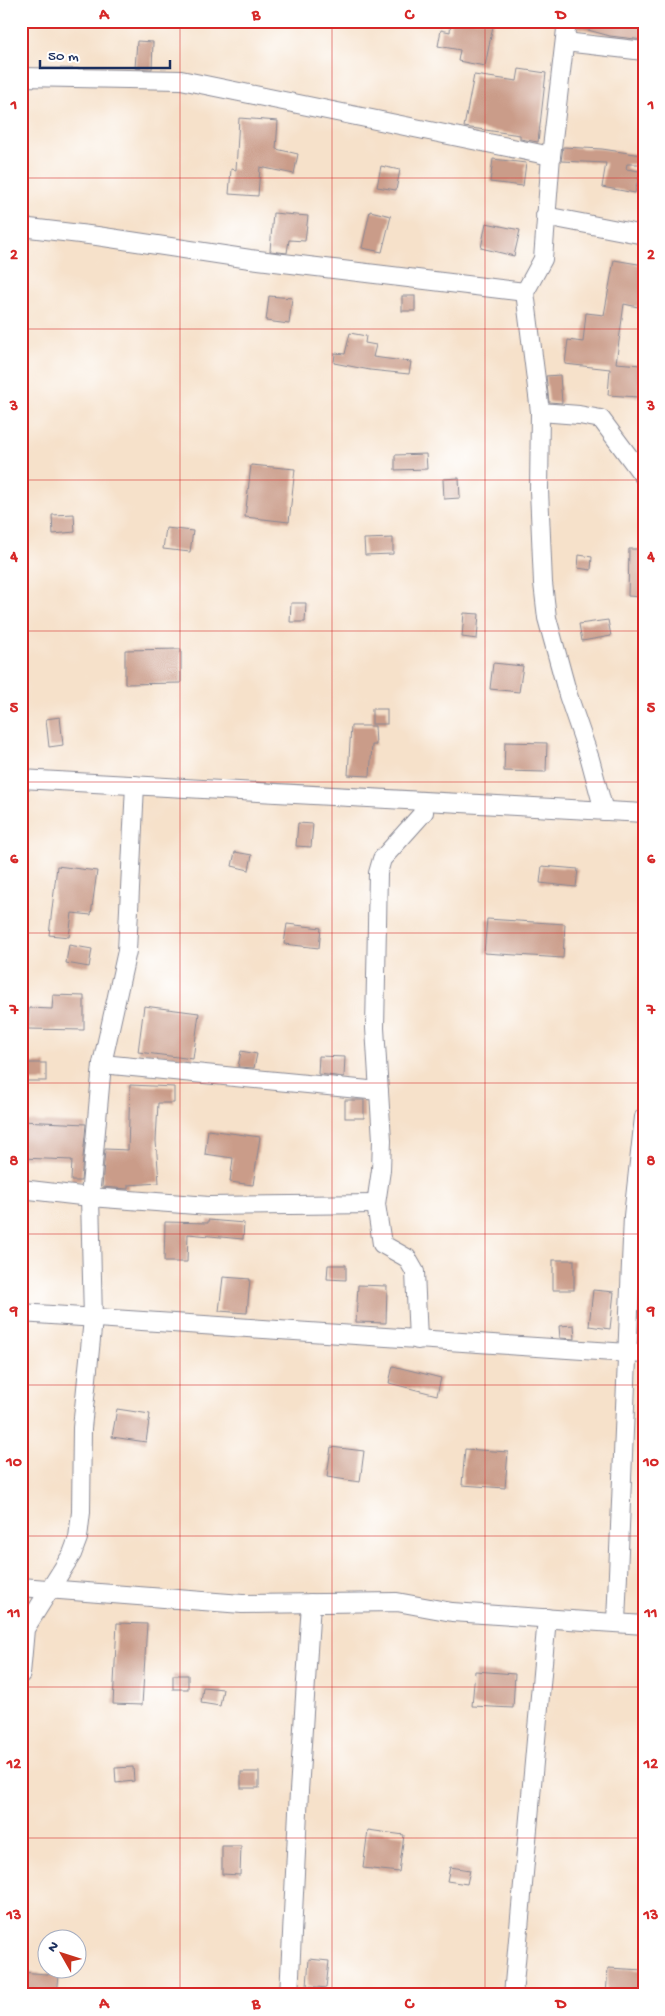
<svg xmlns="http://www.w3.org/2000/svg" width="665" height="2016" font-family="'Gochi Hand',sans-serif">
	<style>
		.building { fill: #ca9c89 }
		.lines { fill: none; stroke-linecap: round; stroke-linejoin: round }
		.street-casing { stroke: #888894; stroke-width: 20 }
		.street { stroke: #fff; stroke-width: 18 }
		.grid { fill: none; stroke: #d62828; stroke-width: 1; stroke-opacity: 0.55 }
		.neatline { fill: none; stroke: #d62828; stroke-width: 2 }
		.grid-label { font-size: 16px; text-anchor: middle; font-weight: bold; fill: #d62828 }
	</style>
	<rect width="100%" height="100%" fill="#fff"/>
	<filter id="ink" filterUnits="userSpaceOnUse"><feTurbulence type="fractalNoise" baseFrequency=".02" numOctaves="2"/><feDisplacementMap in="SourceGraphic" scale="10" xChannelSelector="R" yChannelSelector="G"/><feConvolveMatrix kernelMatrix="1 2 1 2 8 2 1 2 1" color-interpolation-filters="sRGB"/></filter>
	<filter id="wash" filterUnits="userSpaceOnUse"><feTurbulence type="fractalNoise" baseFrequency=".0096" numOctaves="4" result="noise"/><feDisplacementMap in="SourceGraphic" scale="20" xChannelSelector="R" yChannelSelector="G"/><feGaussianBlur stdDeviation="1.12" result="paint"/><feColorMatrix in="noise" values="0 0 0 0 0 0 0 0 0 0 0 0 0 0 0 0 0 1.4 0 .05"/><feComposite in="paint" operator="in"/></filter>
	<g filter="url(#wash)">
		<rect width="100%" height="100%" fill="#f6e1ca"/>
		<g id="blocks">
			<g class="building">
				<polygon points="451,21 494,21 485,66 458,61 460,50 438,46 441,30 450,32"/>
				<polygon points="577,21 638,21 644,23 644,40 610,36 577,27"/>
				<polygon points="137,41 153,42 152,69 135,68"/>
				<polygon points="519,69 546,73 538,142 520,139 520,135 464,127 474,75 517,81"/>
				<polygon points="239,118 278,121 276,149 298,154 294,174 260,167 258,196 229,194 231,169 236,170"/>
				<polygon points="563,147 602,149 642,155 641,164 627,164 626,169 640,171 635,193 602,187 606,163 561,161"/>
				<polygon points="493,159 526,163 523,186 490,182"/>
				<polygon points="381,166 400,170 396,190 377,187"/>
				<polygon points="370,211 391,216 382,252 362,248"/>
				<polygon points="273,213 308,216 305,241 289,240 287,253 270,251"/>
				<polygon points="486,223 520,230 514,256 481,248"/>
				<polygon points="614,260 644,265 644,279 638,307 624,304 616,363 641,365 638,397 608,395 610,369 565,364 568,340 583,342 586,313 604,315"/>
				<polygon points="269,296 292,298 289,324 266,321"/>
				<rect x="402" y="296" width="13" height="15"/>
				<polygon points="350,333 366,336 365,343 376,345 373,357 411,362 409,374 370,370 334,363 335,353 345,354"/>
				<polygon points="560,375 562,403 549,402 546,376"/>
				<polygon points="426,454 427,469 395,470 395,455"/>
				<polygon points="251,465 295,469 289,522 245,517"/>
				<polygon points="459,478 460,498 444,499 443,479"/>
				<polygon points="74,514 75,532 53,534 52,515"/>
				<polygon points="166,528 193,531 190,552 163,549"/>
				<polygon points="393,538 393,554 365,555 364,539"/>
				<polygon points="629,549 641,549 641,597 628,596"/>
				<polygon points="579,555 592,557 591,570 578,568"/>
				<polygon points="291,603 306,603 305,622 290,622"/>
				<polygon points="464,613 479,614 477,639 462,637"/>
				<polygon points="608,620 611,636 582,641 579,624"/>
				<polygon points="181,649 181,683 125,684 125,650"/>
				<polygon points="493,663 523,666 519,692 490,689"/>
				<rect x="372" y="709" width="15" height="15"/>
				<polygon points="60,717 63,745 49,747 46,719"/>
				<polygon points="351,726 375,726 376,745 372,745 370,776 348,775"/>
				<polygon points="505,742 547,743 546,772 504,771"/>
				<polygon points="298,823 313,824 311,847 296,846"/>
				<polygon points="235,852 252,855 249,870 232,866"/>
				<polygon points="57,866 97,871 91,915 72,913 69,937 49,935"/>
				<polygon points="542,866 578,869 576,887 540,883"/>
				<polygon points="487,919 565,924 563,958 484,953"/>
				<polygon points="287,924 321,928 319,948 284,944"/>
				<polygon points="69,945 92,949 89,967 66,963"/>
				<polygon points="53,995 84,996 84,1030 28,1029 29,1008 52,1009"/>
				<polygon points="144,1006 199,1013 193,1059 138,1052"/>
				<polygon points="241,1051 257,1054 254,1068 238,1067"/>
				<polygon points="319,1056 345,1057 344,1077 318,1074"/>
				<rect x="25" y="1063" width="21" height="18"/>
				<polygon points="130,1085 174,1087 174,1103 158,1103 156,1141 159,1183 128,1185 128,1189 102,1187 105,1149 128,1150"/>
				<rect x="345" y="1100" width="19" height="18"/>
				<polygon points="21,1121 86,1124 81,1181 71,1181 72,1160 21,1158"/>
				<polygon points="208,1130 260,1137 253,1185 230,1182 233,1158 205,1154"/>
				<polygon points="208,1220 244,1223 243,1239 188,1234 187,1262 164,1262 165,1222 208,1223"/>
				<rect x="553" y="1260" width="21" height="30"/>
				<polygon points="328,1265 346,1265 346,1280 327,1279"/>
				<polygon points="223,1277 250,1279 247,1313 219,1311"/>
				<polygon points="358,1285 387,1286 386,1323 356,1322"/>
				<polygon points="593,1290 614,1292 610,1329 589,1326"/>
				<polygon points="574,1325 575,1339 560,1338 559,1326"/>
				<polygon points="393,1366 441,1378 437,1395 389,1383"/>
				<polygon points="117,1409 150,1414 146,1442 112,1437"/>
				<polygon points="331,1447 364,1451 360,1482 327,1477"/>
				<polygon points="465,1449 508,1452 505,1488 462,1485"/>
				<polygon points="117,1623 147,1624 142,1705 113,1704"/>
				<polygon points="475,1671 515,1674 513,1708 472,1706"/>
				<rect x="173" y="1675" width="15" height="14"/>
				<polygon points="203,1687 223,1689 220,1706 201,1703"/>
				<polygon points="133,1767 134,1781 116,1783 115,1768"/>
				<rect x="241" y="1772" width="18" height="16"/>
				<polygon points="368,1830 404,1835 399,1872 363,1868"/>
				<polygon points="222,1846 241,1846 240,1875 222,1874"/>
				<polygon points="450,1867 470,1870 467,1884 447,1881"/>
				<polygon points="309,1959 329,1961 326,1988 307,1986"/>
				<polygon points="608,1968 644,1970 643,1995 606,1995"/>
				<polygon points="21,1972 59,1975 57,1995 21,1995"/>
			</g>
		</g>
	</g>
	<g filter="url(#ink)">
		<use href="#blocks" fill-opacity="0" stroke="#888894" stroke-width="1"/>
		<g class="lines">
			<g class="street-casing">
				<g id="street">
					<polyline points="567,21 551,156 543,259 525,292 540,412 539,490 543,583 547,618 568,695 590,759 604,811"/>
					<polyline points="565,42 644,51"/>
					<polyline points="21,77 181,80 551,156"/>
					<polyline points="545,216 644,235"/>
					<polyline points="21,227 97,236 250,259 525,292"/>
					<polyline points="540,412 579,415 601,419 644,477"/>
					<polyline points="21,779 644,813"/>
					<polyline points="102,1064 379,1091"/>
					<polyline points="21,1189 90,1197 209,1206 376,1204"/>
					<polyline points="21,1313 644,1354"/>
					<polyline points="418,1340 415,1272 407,1258 382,1244 376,1204 381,1170 382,1140 375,1028 378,873 382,859 424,812 420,801"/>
					<polyline points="21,1587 242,1604 397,1602 452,1612 644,1625"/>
					<polyline points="616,1622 633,1216 644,1117"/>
					<polyline points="21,1674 25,1629 72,1554 78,1538 81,1512 82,1428 93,1319 90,1197 102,1064 127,951 135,785"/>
					<polyline points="289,1995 299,1791 311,1603"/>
					<polyline points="513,1995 547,1618"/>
				</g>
			</g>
			<use href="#street" class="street"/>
		</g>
	</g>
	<path class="grid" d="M180,21V1995M332,21V1995M485,21V1995M21,178H644M21,329H644M21,480H644M21,631H644M21,782H644M21,933H644M21,1083H644M21,1234H644M21,1385H644M21,1536H644M21,1687H644M21,1838H644"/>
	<rect width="665" height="2016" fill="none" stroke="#fff" stroke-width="55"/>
	<g transform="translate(62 1954) rotate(309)"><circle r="24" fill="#ffffff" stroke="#a4acbf"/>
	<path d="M0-4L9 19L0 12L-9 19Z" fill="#c8321e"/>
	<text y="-8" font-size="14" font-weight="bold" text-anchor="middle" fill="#1b2f5e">N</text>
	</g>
	<path d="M40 60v8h130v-8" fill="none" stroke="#1b2f5e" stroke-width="2.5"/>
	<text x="48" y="60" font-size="15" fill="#1b2f5e" stroke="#ffffff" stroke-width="4" paint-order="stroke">50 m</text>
	<rect x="28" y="28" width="610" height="1960" class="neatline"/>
	<g class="grid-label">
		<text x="104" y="19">A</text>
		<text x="256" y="19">B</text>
		<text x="409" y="19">C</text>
		<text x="561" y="19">D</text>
		<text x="14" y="109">1</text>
		<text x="651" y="109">1</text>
		<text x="14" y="259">2</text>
		<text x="651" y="259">2</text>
		<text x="14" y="410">3</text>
		<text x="651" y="410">3</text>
		<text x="14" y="561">4</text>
		<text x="651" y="561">4</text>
		<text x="14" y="712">5</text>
		<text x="651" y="712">5</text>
		<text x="14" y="863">6</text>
		<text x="651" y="863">6</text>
		<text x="14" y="1014">7</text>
		<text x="651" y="1014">7</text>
		<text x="14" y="1165">8</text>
		<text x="651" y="1165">8</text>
		<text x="14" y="1315">9</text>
		<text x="651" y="1315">9</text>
		<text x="14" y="1466">10</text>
		<text x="651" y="1466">10</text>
		<text x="14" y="1617">11</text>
		<text x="651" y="1617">11</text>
		<text x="14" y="1768">12</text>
		<text x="651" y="1768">12</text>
		<text x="14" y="1919">13</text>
		<text x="651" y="1919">13</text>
		<text x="104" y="2008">A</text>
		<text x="256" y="2008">B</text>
		<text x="409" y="2008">C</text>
		<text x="561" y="2008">D</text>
	</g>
</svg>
